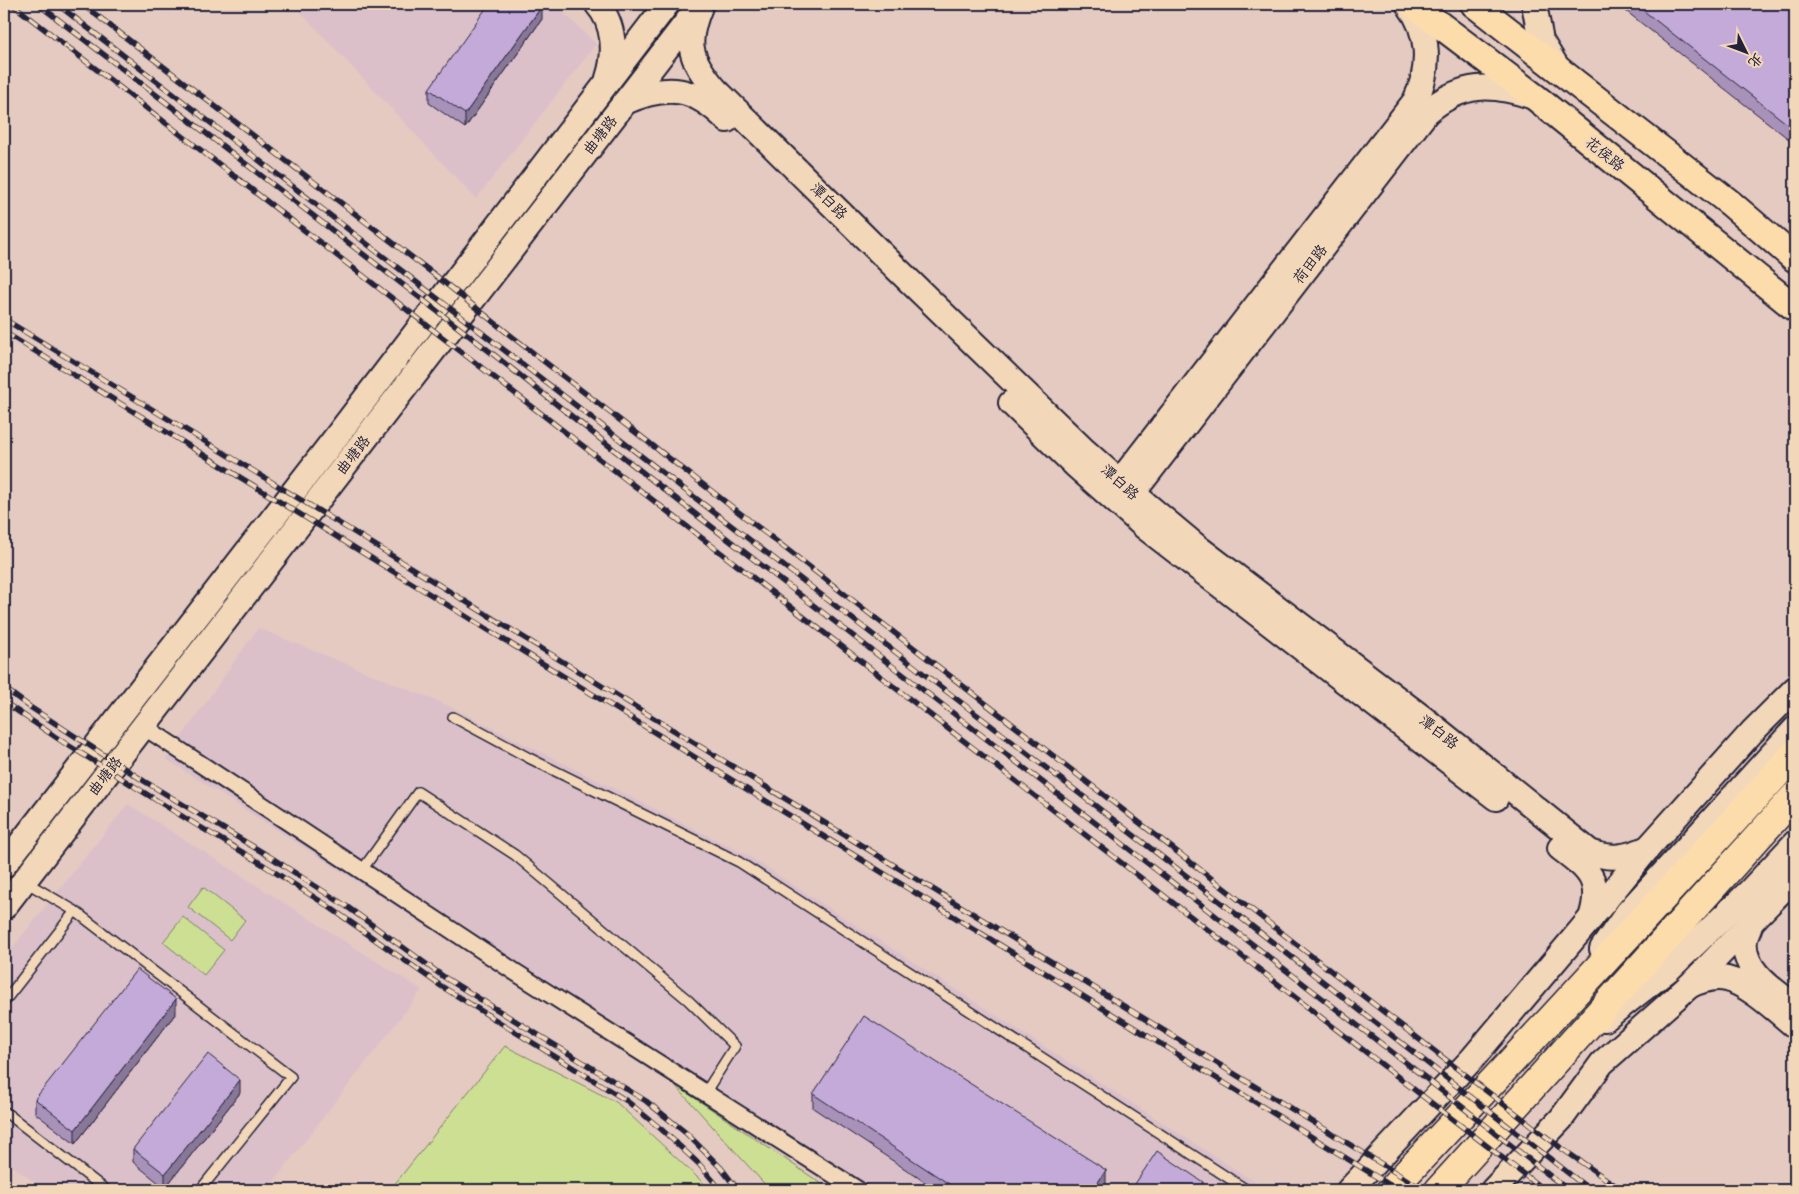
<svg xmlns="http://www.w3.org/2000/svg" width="1799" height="1194" font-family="'Shantell Sans','LXGW WenKai TC',sans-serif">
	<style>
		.built { fill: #dbc0c9 }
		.green { fill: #cddf93; stroke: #788067 }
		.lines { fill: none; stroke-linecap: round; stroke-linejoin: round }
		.lane-casing { stroke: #22223b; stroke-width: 12 }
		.street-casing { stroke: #22223b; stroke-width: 20 }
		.secondary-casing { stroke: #22223b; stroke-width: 28 }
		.primary-casing { stroke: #22223b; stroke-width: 30 }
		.highway-casing { stroke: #22223b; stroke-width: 31 }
		.lane { stroke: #f3d7b9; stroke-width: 9 }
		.street { stroke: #f3d7b9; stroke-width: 16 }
		.secondary { stroke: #f3d7b9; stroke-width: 24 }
		.primary { stroke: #fddcac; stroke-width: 26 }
		.highway { stroke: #fddcac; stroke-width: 28 }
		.rail-casing { stroke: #22223b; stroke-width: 5.5 }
		.rail { stroke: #f3d7b9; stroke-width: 4; stroke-dasharray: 11; stroke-linecap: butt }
		.wall { fill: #a992ba; stroke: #22223b }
		.shaded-wall { fill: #897797; stroke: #22223b }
		.building { fill: #c4aad8; stroke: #22223b }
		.labels { text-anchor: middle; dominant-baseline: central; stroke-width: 5; stroke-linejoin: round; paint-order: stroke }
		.street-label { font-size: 15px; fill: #22223b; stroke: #f3d7b9 }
	</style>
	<rect width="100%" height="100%" fill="#e5cac2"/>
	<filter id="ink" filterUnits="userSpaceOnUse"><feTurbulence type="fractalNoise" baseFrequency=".02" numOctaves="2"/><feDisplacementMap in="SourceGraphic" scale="10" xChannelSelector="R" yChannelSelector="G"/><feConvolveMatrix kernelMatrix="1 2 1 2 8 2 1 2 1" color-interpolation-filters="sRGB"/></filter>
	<g filter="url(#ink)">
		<g class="built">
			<polygon points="293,4 555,4 596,44 476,199"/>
			<polygon points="258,628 447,705 747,855 1267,1190 838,1190 166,759"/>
			<polygon points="128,804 422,990 267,1190 45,1190 4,1160 4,958"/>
		</g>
		<g class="green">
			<polygon points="203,887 245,920 230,940 188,907"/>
			<polygon points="183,917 224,950 204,975 163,942"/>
			<polygon points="505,1046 616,1102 711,1190 390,1190"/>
			<polygon points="674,1084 831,1190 770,1190"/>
		</g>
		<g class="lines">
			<g class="lane-casing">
				<g id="lane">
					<polyline points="453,717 529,758 739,862 1247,1190"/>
					<polyline points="362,870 418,792 515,855 688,1000 735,1046 705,1093"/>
					<polyline points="24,881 75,911 291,1077 200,1190"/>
					<polyline points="4,1002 75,911"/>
					<polyline points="4,1111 106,1190"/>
				</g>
			</g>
			<g class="street-casing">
				<polyline id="street" points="143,726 515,972 858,1190"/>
			</g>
			<g class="secondary-casing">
				<g id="secondary">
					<path d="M597,4C615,24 616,54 608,78"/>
					<path d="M701,4C685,42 688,57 715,89L897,269L1085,451L1123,485L1196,546L1428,722L1590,852C1610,860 1628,857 1648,848"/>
					<polyline points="1534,4 1541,41 1557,67"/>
					<path d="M625,102C668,83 694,87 727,120"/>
					<polyline points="1011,403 1075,465 1146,528 1496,798"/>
					<path d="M1110,494L1415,101C1431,69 1430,32 1408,4"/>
					<path d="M1123,506L1427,112C1462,82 1492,83 1534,97"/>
					<path d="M1560,848C1589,870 1603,880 1591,918"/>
					<polyline points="4,865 333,441 667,4"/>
					<polyline points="4,907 693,14"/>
					<path d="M1750,925C1749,929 1746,935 1745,939C1741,967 1769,987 1788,1001"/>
					<polyline points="1602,949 1628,912 1795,729"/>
					<path d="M1689,986C1701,980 1714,976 1727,979C1748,984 1778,1012 1795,1026"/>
					<polyline points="1605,1019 1669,969 1749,892 1795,843"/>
					<polyline points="1349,1190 1472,1059 1591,918 1648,848 1752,732 1795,689"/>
					<polyline points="1493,1190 1561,1119 1602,1063 1688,987 1795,877"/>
				</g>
			</g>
			<g class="primary-casing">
				<g id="primary">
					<polyline points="1412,4 1535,97 1795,308"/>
					<polyline points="1474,4 1730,203 1795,259"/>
				</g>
			</g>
			<g class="highway-casing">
				<g id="highway">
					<polyline points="1391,1190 1552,1018 1795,754"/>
					<polyline points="1439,1190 1795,796"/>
				</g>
			</g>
			<use href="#lane" class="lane"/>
			<use href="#street" class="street"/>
			<use href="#secondary" class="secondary"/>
			<use href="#primary" class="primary"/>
			<use href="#highway" class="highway"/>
			<g class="rail-casing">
				<g id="rail">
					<polyline points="12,4 1544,1190"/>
					<polyline points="38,4 493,354 694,513 1423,1076 1568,1190"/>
					<polyline points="57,4 698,500 1262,934 1590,1190"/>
					<polyline points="82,4 435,275 510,335 1442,1057 1561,1148 1622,1190"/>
					<polyline points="4,319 357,534 639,709 1424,1190"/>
					<polyline points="4,332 1398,1190"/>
					<polyline points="4,688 30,707 144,781 272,858 346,906 444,977 646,1101 686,1133 721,1168 738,1190"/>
					<polyline points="4,702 63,742 185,818 254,859 325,904 441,986 627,1101 661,1129 699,1164 721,1190"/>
				</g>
			</g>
			<use href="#rail" class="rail"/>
		</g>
		<g class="wall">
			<polygon points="1617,4 1795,4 1795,144"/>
			<polygon points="542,19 465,128 429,103 429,89"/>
			<polygon points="176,1013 75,1144 35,1113 35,1099"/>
			<polygon points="240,1093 165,1188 133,1162 133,1149"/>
			<polygon points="813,1094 1106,1184 1102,1190 937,1190 813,1108"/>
		</g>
		<g class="shaded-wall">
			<polygon points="542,6 542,19 465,128 465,114"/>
			<polygon points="176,999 176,1013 75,1144 75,1130"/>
			<polygon points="240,1080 240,1093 165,1188 165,1174"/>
			<polygon points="1106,1170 1106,1184 1102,1190 1093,1190"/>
			<polygon points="1203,1182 1203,1190 1198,1190"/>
		</g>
		<g class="building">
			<polygon points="489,4 539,4 542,6 465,114 429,89"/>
			<polygon points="1635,4 1795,4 1795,130"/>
			<polygon points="137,969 176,999 75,1130 35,1099"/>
			<polygon points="864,1016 1106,1170 1093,1190 958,1190 813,1094"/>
			<polygon points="208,1054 240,1080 165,1174 133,1149"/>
			<polygon points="1157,1151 1203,1182 1198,1190 1131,1190"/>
		</g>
	</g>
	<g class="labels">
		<g class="street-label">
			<text transform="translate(600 135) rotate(-52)">曲塘路</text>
			<text transform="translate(1605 154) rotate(39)">花侯路</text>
			<text transform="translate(829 201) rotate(45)">潭白路</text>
			<text transform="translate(1310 264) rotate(-52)">荷田路</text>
			<text transform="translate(353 455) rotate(-52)">曲塘路</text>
			<text transform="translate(1120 482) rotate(42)">潭白路</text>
			<text transform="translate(1439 732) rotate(38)">潭白路</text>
			<text transform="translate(105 776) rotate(-52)">曲塘路</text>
		</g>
	</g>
	<rect width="1799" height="1194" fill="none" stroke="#f3d7b9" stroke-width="20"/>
	<rect x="10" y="10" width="1779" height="1174" fill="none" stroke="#22223b" stroke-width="2" filter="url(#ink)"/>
	<g transform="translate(1746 52) rotate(132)" stroke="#f3d7b9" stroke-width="4" paint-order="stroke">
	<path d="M0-4L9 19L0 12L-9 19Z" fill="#22223b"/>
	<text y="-8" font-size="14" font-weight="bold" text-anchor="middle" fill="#22223b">北</text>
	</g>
</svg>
